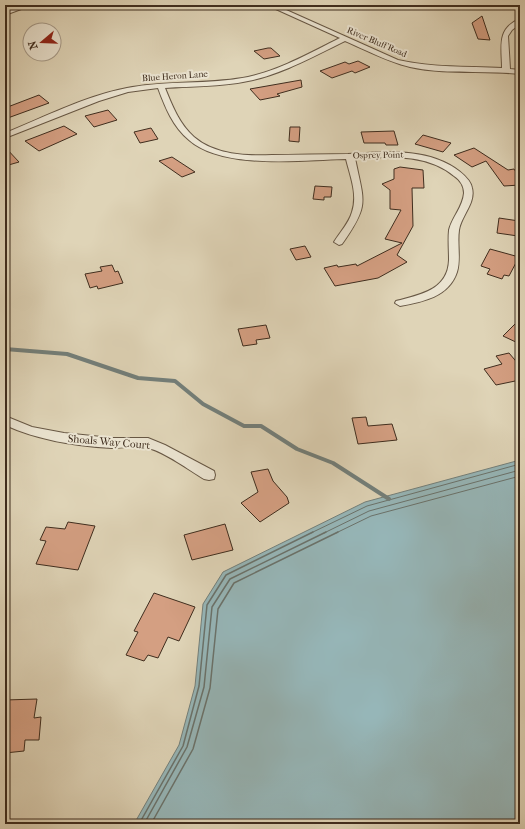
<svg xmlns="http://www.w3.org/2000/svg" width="525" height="829" font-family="'IM FELL French Canon',serif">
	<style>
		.water { fill: #96b6b8; stroke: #737f7a }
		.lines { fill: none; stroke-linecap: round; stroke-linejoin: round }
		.shore-far1 { stroke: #6a726b; stroke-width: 1 }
		.shore { stroke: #6a726b; stroke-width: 1.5 }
		.stream { stroke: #737f7a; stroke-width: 4 }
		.building { fill: #d49f82; stroke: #3f2d1e }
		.minor-casing { stroke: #675744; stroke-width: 2 }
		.minor { fill: #eae3d0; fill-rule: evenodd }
		.labels { text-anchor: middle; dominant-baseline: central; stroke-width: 4; stroke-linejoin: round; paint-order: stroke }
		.far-street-label { font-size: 9px; fill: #3f2d1e; stroke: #eae3d0 }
		.street-label { font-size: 11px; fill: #3f2d1e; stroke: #eae3d0 }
	</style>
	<rect width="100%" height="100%" fill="#dfd4b7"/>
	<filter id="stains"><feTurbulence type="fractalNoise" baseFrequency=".005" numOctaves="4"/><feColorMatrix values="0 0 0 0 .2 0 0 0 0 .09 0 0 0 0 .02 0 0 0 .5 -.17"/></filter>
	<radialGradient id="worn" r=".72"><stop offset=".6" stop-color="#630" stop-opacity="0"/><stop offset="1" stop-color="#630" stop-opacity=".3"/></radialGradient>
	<polygon class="water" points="520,460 520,824 134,824 179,745 195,686 203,604 223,572 365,502"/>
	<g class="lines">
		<g class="shore-far1">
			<polyline points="311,533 367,506 520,464"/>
			<polyline points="324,533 369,511 520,470"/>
			<polyline points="336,533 371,516 520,476"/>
		</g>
		<g class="shore">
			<polyline points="139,824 183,746 199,686 207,605 226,575 313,532"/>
			<polyline points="144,824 187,747 204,687 212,607 230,579 326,532"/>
			<polyline points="151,824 193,749 210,688 218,609 234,583 338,532"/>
		</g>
		<polyline class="stream" points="5,349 67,354 138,378 175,381 203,404 244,426 261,426 297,449 333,463 389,499"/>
	</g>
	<g class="building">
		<polygon points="482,16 490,40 478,39 472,23"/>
		<polygon points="268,48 271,48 280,56 264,59 254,51"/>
		<polygon points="358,61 370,67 355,73 352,71 332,78 320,71 345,62 349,64"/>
		<polygon points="301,80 302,87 277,94 280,96 260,100 250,89"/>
		<polygon points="39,95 49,103 5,119 5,108"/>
		<polygon points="108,110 117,120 94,127 85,116"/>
		<polygon points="64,126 77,134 39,151 25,141"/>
		<polygon points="290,127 300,127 299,142 289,141"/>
		<polygon points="151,128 158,139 140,143 134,132"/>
		<polygon points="394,131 398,145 386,145 385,143 364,143 361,132"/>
		<polygon points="423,135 451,143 443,152 415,144"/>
		<polygon points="5,147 19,162 5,166"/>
		<polygon points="474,148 508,170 514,169 520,178 520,185 504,186 486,161 472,167 454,155"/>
		<polygon points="172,157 195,172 182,177 159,161"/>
		<polygon points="400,167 423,170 424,188 412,188 413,226 397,255 407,262 378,278 335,286 324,268 337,265 338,267 356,264 357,266 402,243 385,239 401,210 390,209 390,190 382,184 394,179 394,169"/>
		<polygon points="315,186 332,187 331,197 324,197 324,200 313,199"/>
		<polygon points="499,218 519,221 518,236 497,233"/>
		<polygon points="305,246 311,257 296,260 290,249"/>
		<polygon points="490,249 519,257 509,276 504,275 502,279 487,274 490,269 481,266"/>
		<polygon points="112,265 115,272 118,271 123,283 98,289 97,286 90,288 85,274 102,271 100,267"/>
		<polygon points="520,319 520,344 503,336"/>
		<polygon points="266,325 270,338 256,340 257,344 243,346 238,329"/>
		<polygon points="509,353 520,366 520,380 496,385 484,369 502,364 496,356"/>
		<polygon points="366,417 368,426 392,424 397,440 358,444 352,418"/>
		<polygon points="268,469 273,481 287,497 289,503 260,522 241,503 258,492 251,472"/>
		<polygon points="68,522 95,526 78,570 36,564 46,541 40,540 46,527 65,529"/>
		<polygon points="225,524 233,550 192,560 184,535"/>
		<polygon points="154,593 195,607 179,641 168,637 158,658 148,655 144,661 126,655 138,632 134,631"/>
		<polygon points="37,699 34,718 41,717 39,740 25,740 24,751 5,753 5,700"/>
	</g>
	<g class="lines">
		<g class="minor-casing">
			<g id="minor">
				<polygon points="23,5 32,5 5,15 5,11"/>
				<path d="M267,5H275L398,60C433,68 467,66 502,68C502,48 496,28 520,19V24L512,30L508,36L510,69L520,70V74C484,70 446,75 410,67C388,62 366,50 345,41C314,56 283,74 248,81C221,87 193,86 165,88C172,105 179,124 194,137C215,155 246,156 272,155C297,155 323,154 348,154C385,152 428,147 459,171C464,175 471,181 472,188C476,203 461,216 459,230C457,244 461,259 457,272C449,297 422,302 400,306L395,303L396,301C420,295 448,290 449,260C449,250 448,240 449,230C452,217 463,207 464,193C464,186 460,180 454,176C426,153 388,157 355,158C364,203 370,204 342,244L339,245L334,242C340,232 349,223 352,212C358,194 350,176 346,159C303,160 223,170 189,140C173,127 165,107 158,88L128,92L99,101L5,138V133C45,117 85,96 127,88C167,80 208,85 248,77C280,70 310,53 340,38Z"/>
				<path d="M5,416L32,427L64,433L111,438H148L165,445L214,471L215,475L214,479L209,480L204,479C189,470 165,452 148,448C137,445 123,448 112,448C75,446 38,440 5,425Z"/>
			</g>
		</g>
		<use href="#minor" class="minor"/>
	</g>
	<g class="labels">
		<g class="far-street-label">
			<text transform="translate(377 42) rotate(23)">River Bluff Road</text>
			<text transform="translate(175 76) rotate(-4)">Blue Heron Lane</text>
			<text transform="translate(378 155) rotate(-1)">Osprey Point</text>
		</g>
		<g class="street-label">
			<text transform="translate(109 442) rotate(5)">Shoals Way Court</text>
		</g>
	</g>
	<rect width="525" height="829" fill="none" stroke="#dfd4b7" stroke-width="20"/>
	<rect x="6" y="6" width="513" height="817" fill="none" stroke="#3f2d1e" stroke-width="2"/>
	<rect x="10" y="10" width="505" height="809" fill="none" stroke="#3f2d1e"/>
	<g transform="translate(42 42) rotate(251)"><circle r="19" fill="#eae3d0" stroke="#a69a89"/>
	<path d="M0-3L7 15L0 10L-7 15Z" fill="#8f2418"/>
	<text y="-6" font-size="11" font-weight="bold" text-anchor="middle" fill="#3f2d1e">N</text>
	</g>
	<rect width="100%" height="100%" filter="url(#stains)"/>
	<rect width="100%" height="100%" fill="url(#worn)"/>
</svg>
